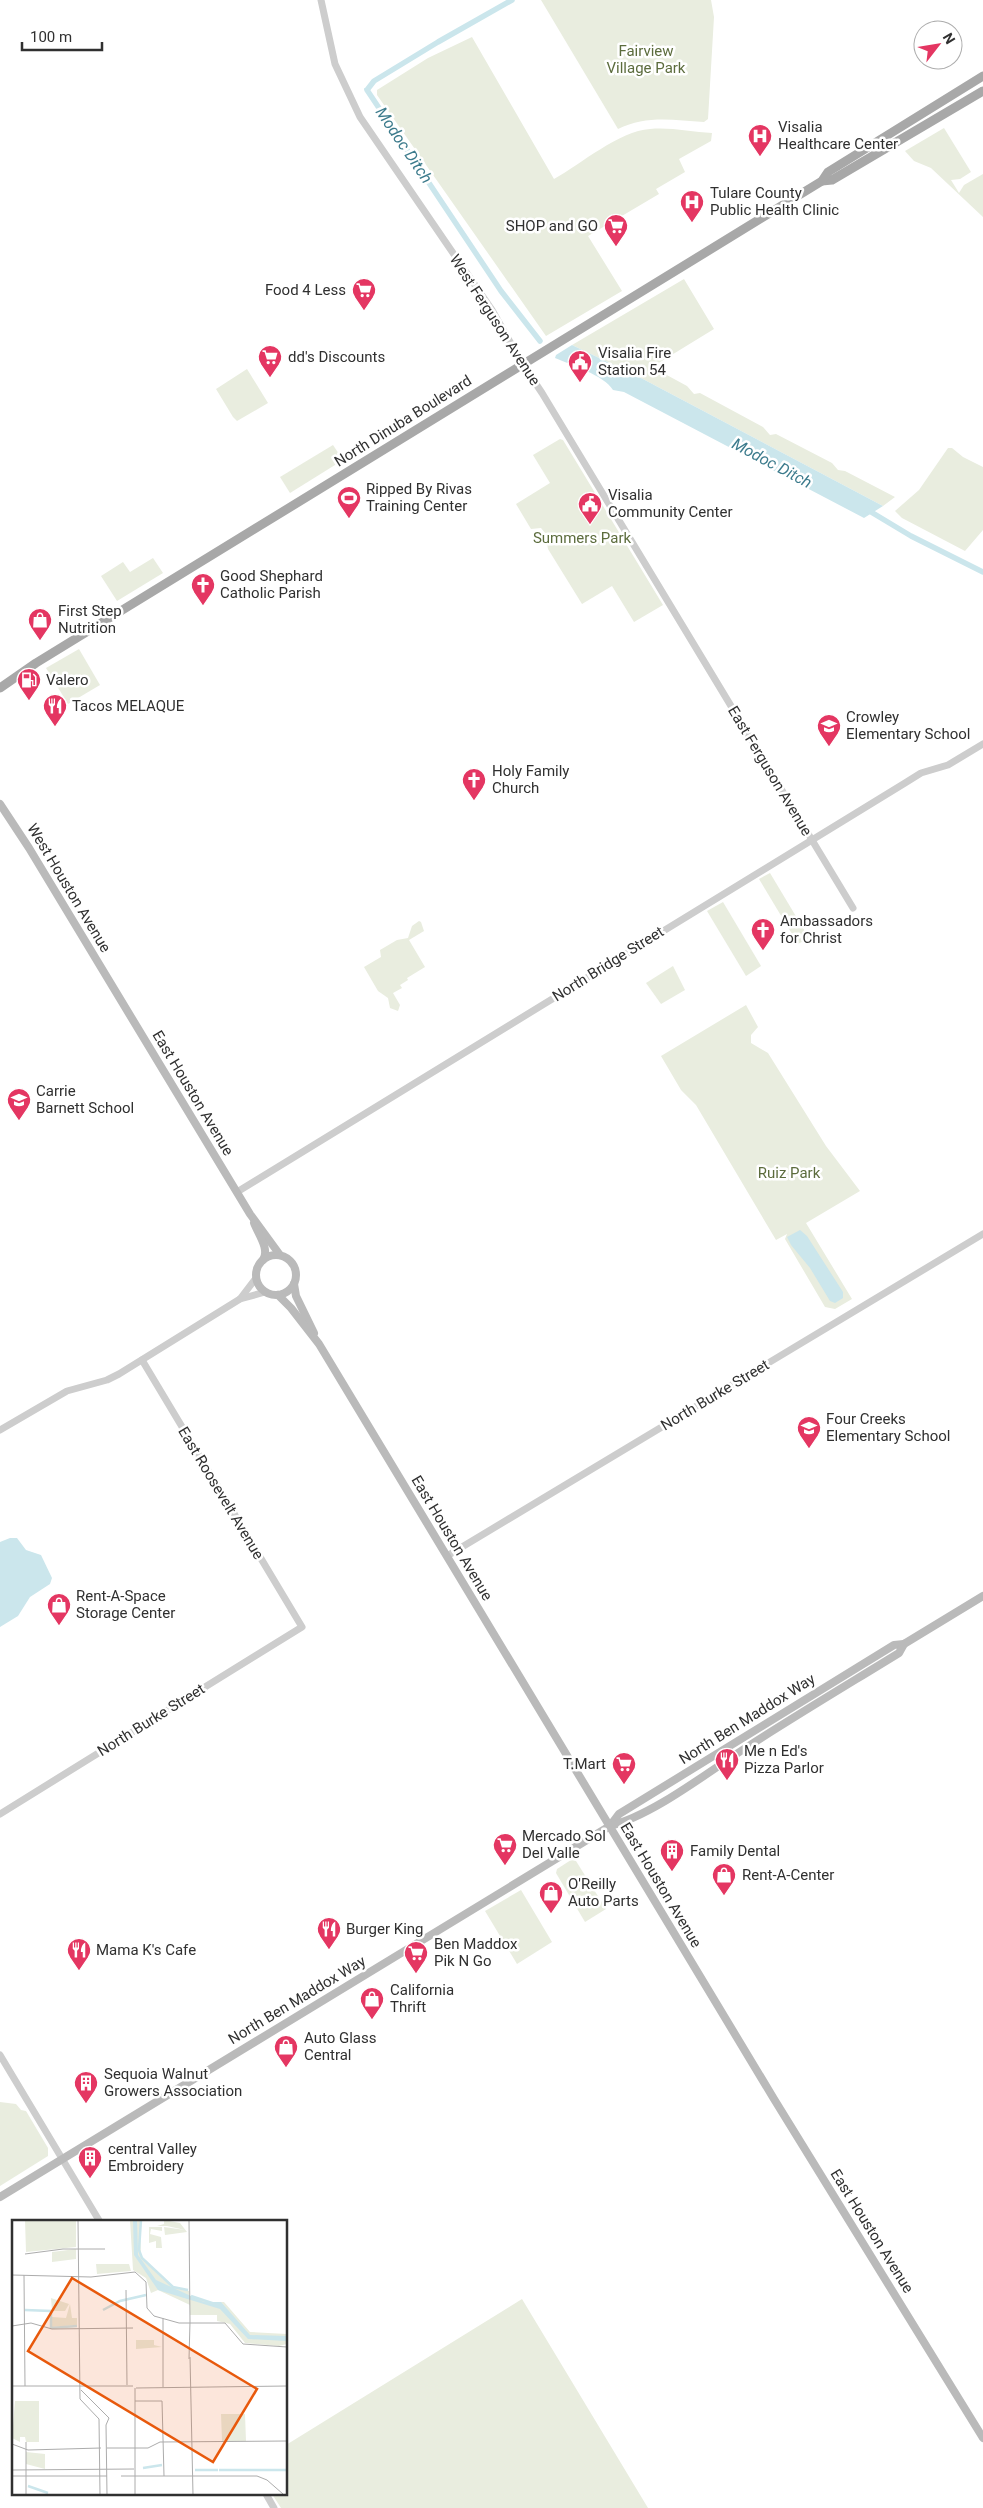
<svg xmlns="http://www.w3.org/2000/svg" width="983" height="2508" font-family="Roboto,sans-serif">
	<style>
		.green { fill: #e9eddf }
		.water { fill: #cbe6ec }
		.lines { fill: none; stroke-linecap: round; stroke-linejoin: round }
		.stream { stroke: #cbe6ec; stroke-width: 2 }
		.canal { stroke: #cbe6ec; stroke-width: 5.5 }
		.tertiary { stroke: #cdcdcd; stroke-width: 7 }
		.secondary { stroke: #bababa; stroke-width: 8 }
		.primary { stroke: #a8a8a8; stroke-width: 9 }
		.labels { text-anchor: middle; dominant-baseline: central; stroke-width: 5; stroke-linejoin: round; paint-order: stroke }
		.park-label { font-size: 15px; fill: #5c6c3d; stroke: #fff }
		.poi-label { font-size: 15px; fill: #303030; stroke: #fff; text-anchor: start }
		.street-label { font-size: 15px; fill: #303030; stroke: #fff }
		.water-label { font-size: 16px; font-style: italic; fill: #3c7b8c; stroke: #fff }
		.inset-river { fill: none; stroke: #cbe6ec; stroke-width: 2.5 }
		.inset-road { fill: none; stroke: #acacac; stroke-width: 1 }
		.view { fill: #e8590c; fill-opacity: 0.15; stroke: #e8590c; stroke-width: 2.5 }
		.inset-edge { fill: none; stroke: #303030; stroke-width: 2.5 }
	</style>
	<rect width="100%" height="100%" fill="#fff"/>
	<g class="green">
		<path d="M541,0H711L714,17L708,119L704,122C673,120 646,115 618,129Z"/>
		<path d="M472,37L554,179C581,164 619,131 650,129C670,127 692,132 712,133L711,141L679,159L685,172L656,189L659,194L588,236L622,291L546,336L377,95V90L428,58Z"/>
		<polygon points="944,128 971,172 960,179 951,180 959,193 964,185 983,174 983,217 931,168 914,161 905,151"/>
		<polygon points="684,279 714,329 652,367 687,386 694,394 700,393 763,427 770,435 776,434 832,463 838,470 845,471 895,497 883,506 641,378 572,345"/>
		<polygon points="247,369 268,403 237,421 233,417 216,389"/>
		<polygon points="560,439 563,440 663,605 634,622 612,586 582,604 548,549 545,533 541,528 531,529 516,504 550,483 533,455"/>
		<polygon points="333,445 343,460 290,493 280,477"/>
		<polygon points="948,448 952,448 963,457 983,467 983,530 965,551 902,518 895,511 919,490"/>
		<polygon points="153,558 163,573 117,601 101,576 123,562 130,572"/>
		<polygon points="79,649 100,685 68,704 46,668"/>
		<polygon points="770,873 809,938 798,944 759,879"/>
		<polygon points="723,902 761,966 746,976 707,911"/>
		<polygon points="419,921 421,922 424,931 409,940 425,967 407,978 408,980 400,985 402,988 393,993 400,1005 398,1011 390,1008 388,998 378,991 364,967 381,957 380,950 397,940 408,938 412,926"/>
		<polygon points="673,966 685,990 661,1004 646,983"/>
		<polygon points="746,1005 758,1027 751,1035 751,1043 768,1053 826,1146 860,1191 806,1223 852,1299 835,1309 825,1307 785,1239 787,1234 776,1240 696,1105 681,1090 661,1056"/>
		<polygon points="571,1860 576,1861 606,1909 585,1922 556,1873 557,1869"/>
		<polygon points="521,1890 552,1942 517,1964 485,1911"/>
		<polygon points="0,2102 16,2104 21,2110 26,2111 48,2148 48,2156 0,2186"/>
		<polygon points="522,2299 648,2508 281,2508 272,2494 286,2494 286,2445"/>
	</g>
	<g class="water">
		<path d="M572,345L641,378L883,506L864,518L624,392L613,390C604,375 571,365 555,358L556,355Z"/>
		<polygon points="800,1230 807,1236 843,1292 843,1298 835,1303 830,1301 810,1268 791,1245 787,1237"/>
		<polygon points="10,1538 17,1538 26,1550 41,1555 52,1578 50,1584 30,1597 18,1616 0,1627 0,1542"/>
	</g>
	<g class="lines">
		<polyline class="stream" points="365,89 367,90"/>
		<g class="canal">
			<polyline points="512,0 438,42 374,81 367,90 501,291 540,341"/>
			<polyline points="866,509 911,536 983,572"/>
		</g>
		<g class="tertiary">
			<polyline points="321,0 335,64 360,117 492,310 522,363 542,393 853,908"/>
			<polyline points="237,1192 905,783 921,773 948,765 983,744"/>
			<polyline points="240,1299 265,1292"/>
			<polyline points="0,1430 67,1391 107,1380 119,1374 240,1299 256,1278"/>
			<polyline points="447,1556 983,1234"/>
			<polyline points="0,1814 302,1627 142,1360"/>
			<polyline points="0,2055 100,2222"/>
			<polyline points="266,2494 274,2508"/>
		</g>
		<g class="secondary">
			<polyline points="0,804 29,848 250,1214 280,1255"/>
			<path d="M254,1223C258,1234 270,1249 263,1260"/>
			<circle cx="276" cy="1275" r="20"/>
			<polyline points="294,1284 296,1296 314,1333"/>
			<polyline points="278,1295 291,1308 319,1344 774,2099 983,2438"/>
			<polyline points="610,1826 619,1814 894,1645 904,1644 983,1596"/>
			<path d="M0,2197L610,1826C653,1815 705,1774 744,1749C795,1716 847,1685 899,1653L904,1644"/>
		</g>
		<g class="primary">
			<polyline points="822,181 832,180 983,91"/>
			<polyline points="0,688 36,663 822,181 828,172 983,76"/>
		</g>
	</g>
	<defs>
		<g id="hospital-pin" transform="scale(1.25)"><path d="M0 17L-7.5 6A9.5 9.5 0 1 1 7.5 6Z" fill="#e43662" stroke="#fff"/><path d="M-5-5h3v3.5h4V-5h3V5h-3V1.5h-4V5h-3Z" fill="#fff"/></g>
		<g id="supermarket-pin" transform="scale(1.25)"><path d="M0 17L-7.5 6A9.5 9.5 0 1 1 7.5 6Z" fill="#e43662" stroke="#fff"/><path d="M-6-5.5h2.5l.6 2H6L4.5 2H-2.5L-4.4-4H-6ZM-1.5 3.2a1.3 1.3 0 1 0 .1 0ZM3 3.2a1.3 1.3 0 1 0 .1 0Z" fill="#fff"/></g>
		<g id="civic-pin" transform="scale(1.25)"><path d="M0 17L-7.5 6A9.5 9.5 0 1 1 7.5 6Z" fill="#e43662" stroke="#fff"/><path d="M-.6-6.5H3V-4.5H.6V-3L4-1V1h2V6H-6V1h2V-1L-.6-3ZM-1.2 2.5V6h2.4V2.5Z" fill="#fff"/></g>
		<g id="stadium-pin" transform="scale(1.25)"><path d="M0 17L-7.5 6A9.5 9.5 0 1 1 7.5 6Z" fill="#e43662" stroke="#fff"/><path d="M0-5a6.5 5 0 1 0 0 10a6.5 5 0 1 0 0-10ZM-3.5-1.8h7v3.6h-7Z" fill="#fff"/></g>
		<g id="church-pin" transform="scale(1.25)"><path d="M0 17L-7.5 6A9.5 9.5 0 1 1 7.5 6Z" fill="#e43662" stroke="#fff"/><path d="M-1.2-6h2.4v3.5h3.3v2.4h-3.3V6h-2.4V-.1h-3.3v-2.4h3.3Z" fill="#fff"/></g>
		<g id="shop-pin" transform="scale(1.25)"><path d="M0 17L-7.5 6A9.5 9.5 0 1 1 7.5 6Z" fill="#e43662" stroke="#fff"/><path d="M-5-2.5h2.3a2.7 3.5 0 0 1 5.4 0H5L5.5 6h-11ZM-1.5-2.5h3a1.5 2.3 0 0 0-3 0Z" fill="#fff"/></g>
		<g id="fuel-pin" transform="scale(1.25)"><path d="M0 17L-7.5 6A9.5 9.5 0 1 1 7.5 6Z" fill="#e43662" stroke="#fff"/><path d="M-5.5-6h7V0h2V4h1.3V-2.5L3-4.5l.8-.8L6-3V5H2.5V1h-1V6h-7ZM-4.2-4.7v3.2H.2V-4.7Z" fill="#fff"/></g>
		<g id="restaurant-pin" transform="scale(1.25)"><path d="M0 17L-7.5 6A9.5 9.5 0 1 1 7.5 6Z" fill="#e43662" stroke="#fff"/><path d="M-5-6h1v4h1v-4h1v4h1v-4h1v5L-1.5 .5V6h-2V.5L-5-1ZM5-6V6H3V1.5H1.5Q1.5-4 5-6Z" fill="#fff"/></g>
		<g id="school-pin" transform="scale(1.25)"><path d="M0 17L-7.5 6A9.5 9.5 0 1 1 7.5 6Z" fill="#e43662" stroke="#fff"/><path d="M0-5L7-2L0 1L-7-2ZM-4 1L0 2.5L4 1V4Q0 6-4 4Z" fill="#fff"/></g>
		<g id="building-pin" transform="scale(1.25)"><path d="M0 17L-7.5 6A9.5 9.5 0 1 1 7.5 6Z" fill="#e43662" stroke="#fff"/><path d="M-4-6H4V6H1V3H-1V6H-4ZM-2.5-4.3h1.7v1.8h-1.7ZM.8-4.3h1.7v1.8H.8ZM-2.5-1h1.7V.8h-1.7ZM.8-1h1.7V.8H.8Z" fill="#fff"/></g>
	</defs>
	<g fill-rule="evenodd">
		<use href="#hospital-pin" x="760" y="136"/>
		<use href="#hospital-pin" x="692" y="202"/>
		<use href="#supermarket-pin" x="616" y="226"/>
		<use href="#supermarket-pin" x="364" y="290"/>
		<use href="#supermarket-pin" x="270" y="357"/>
		<use href="#civic-pin" x="580" y="362"/>
		<use href="#stadium-pin" x="349" y="498"/>
		<use href="#civic-pin" x="590" y="504"/>
		<use href="#church-pin" x="203" y="585"/>
		<use href="#shop-pin" x="40" y="620"/>
		<use href="#fuel-pin" x="29" y="680"/>
		<use href="#restaurant-pin" x="55" y="706"/>
		<use href="#school-pin" x="829" y="726"/>
		<use href="#church-pin" x="474" y="780"/>
		<use href="#church-pin" x="763" y="930"/>
		<use href="#school-pin" x="19" y="1100"/>
		<use href="#school-pin" x="809" y="1428"/>
		<use href="#shop-pin" x="59" y="1605"/>
		<use href="#restaurant-pin" x="727" y="1760"/>
		<use href="#supermarket-pin" x="624" y="1764"/>
		<use href="#supermarket-pin" x="505" y="1845"/>
		<use href="#building-pin" x="672" y="1851"/>
		<use href="#shop-pin" x="724" y="1875"/>
		<use href="#shop-pin" x="551" y="1893"/>
		<use href="#restaurant-pin" x="329" y="1929"/>
		<use href="#restaurant-pin" x="79" y="1950"/>
		<use href="#supermarket-pin" x="416" y="1953"/>
		<use href="#shop-pin" x="372" y="1999"/>
		<use href="#shop-pin" x="286" y="2047"/>
		<use href="#building-pin" x="86" y="2083"/>
		<use href="#building-pin" x="90" y="2158"/>
	</g>
	<g class="labels">
		<g class="park-label">
			<text x="646" y="51">Fairview<tspan x="646" dy="17">Village Park</tspan></text>
			<text x="582" y="538">Summers Park</text>
			<text x="789" y="1173">Ruiz Park</text>
		</g>
		<g class="poi-label">
			<text x="778" y="127">Visalia<tspan x="778" dy="17">Healthcare Center</tspan></text>
			<text x="710" y="193">Tulare County<tspan x="710" dy="17">Public Health Clinic</tspan></text>
			<text x="598" y="226" text-anchor="end">SHOP and GO</text>
			<text x="346" y="290" text-anchor="end">Food 4 Less</text>
			<text x="598" y="353">Visalia Fire<tspan x="598" dy="17">Station 54</tspan></text>
			<text x="288" y="357">dd's Discounts</text>
			<text x="366" y="489">Ripped By Rivas<tspan x="366" dy="17">Training Center</tspan></text>
			<text x="608" y="495">Visalia<tspan x="608" dy="17">Community Center</tspan></text>
			<text x="220" y="576">Good Shephard<tspan x="220" dy="17">Catholic Parish</tspan></text>
			<text x="58" y="611">First Step<tspan x="58" dy="17">Nutrition</tspan></text>
			<text x="46" y="680">Valero</text>
			<text x="72" y="706">Tacos MELAQUE</text>
			<text x="846" y="717">Crowley<tspan x="846" dy="17">Elementary School</tspan></text>
			<text x="492" y="771">Holy Family<tspan x="492" dy="17">Church</tspan></text>
			<text x="780" y="921">Ambassadors<tspan x="780" dy="17">for Christ</tspan></text>
			<text x="36" y="1091">Carrie<tspan x="36" dy="17">Barnett School</tspan></text>
			<text x="826" y="1419">Four Creeks<tspan x="826" dy="17">Elementary School</tspan></text>
			<text x="76" y="1596">Rent-A-Space<tspan x="76" dy="17">Storage Center</tspan></text>
			<text x="744" y="1751">Me n Ed's<tspan x="744" dy="17">Pizza Parlor</tspan></text>
			<text x="606" y="1764" text-anchor="end">T.Mart</text>
			<text x="522" y="1836">Mercado Sol<tspan x="522" dy="17">Del Valle</tspan></text>
			<text x="690" y="1851">Family Dental</text>
			<text x="742" y="1875">Rent-A-Center</text>
			<text x="568" y="1884">O'Reilly<tspan x="568" dy="17">Auto Parts</tspan></text>
			<text x="346" y="1929">Burger King</text>
			<text x="434" y="1944">Ben Maddox<tspan x="434" dy="17">Pik N Go</tspan></text>
			<text x="96" y="1950">Mama K's Cafe</text>
			<text x="390" y="1990">California<tspan x="390" dy="17">Thrift</tspan></text>
			<text x="304" y="2038">Auto Glass<tspan x="304" dy="17">Central</tspan></text>
			<text x="104" y="2074">Sequoia Walnut<tspan x="104" dy="17">Growers Association</tspan></text>
			<text x="108" y="2149">central Valley<tspan x="108" dy="17">Embroidery</tspan></text>
		</g>
		<g class="street-label">
			<text transform="translate(495 320) rotate(57)">West Ferguson Avenue</text>
			<text transform="translate(403 421) rotate(-32)">North Dinuba Boulevard</text>
			<text transform="translate(770 771) rotate(59)">East Ferguson Avenue</text>
			<text transform="translate(69 888) rotate(59)">West Houston Avenue</text>
			<text transform="translate(608 964) rotate(-32)">North Bridge Street</text>
			<text transform="translate(193 1093) rotate(59)">East Houston Avenue</text>
			<text transform="translate(715 1395) rotate(-31)">North Burke Street</text>
			<text transform="translate(221 1493) rotate(59)">East Roosevelt Avenue</text>
			<text transform="translate(452 1538) rotate(59)">East Houston Avenue</text>
			<text transform="translate(747 1719) rotate(-32)">North Ben Maddox Way</text>
			<text transform="translate(151 1720) rotate(-32)">North Burke Street</text>
			<text transform="translate(661 1885) rotate(59)">East Houston Avenue</text>
			<text transform="translate(297 2000) rotate(-31)">North Ben Maddox Way</text>
			<text transform="translate(872 2231) rotate(58)">East Houston Avenue</text>
		</g>
		<g class="water-label">
			<text transform="translate(404 145) rotate(56)">Modoc Ditch</text>
			<text transform="translate(772 463) rotate(28)">Modoc Ditch</text>
		</g>
	</g>
	<g transform="translate(12 2220)">
		<rect width="275" height="275" fill="#fff"/>
		<path d="M13,0L64,1V27L14,32ZM118,0H128L129,38L160,67L177,71V76L196,82H212L238,112L275,114V124L267,126L233,123L218,104L205,101V95H178V85L146,70L139,73L134,58L121,50ZM152,0L168,3L175,12L153,15L152,7L173,10L155,6H145L152,4ZM137,7H150V11L139,9L138,14L149,17L150,28H144V21L137,23ZM64,29V39L40,42V32ZM84,44H117L119,51L85,54ZM39,78L57,84L53,91H40ZM58,84L60,98H65V105L40,107V97L54,98ZM124,120H142V125L150,127L124,129ZM3,181H27V222H14L13,217H8V222L0,218ZM209,194H233L234,221H210ZM14,232L33,234V249L14,244Z" fill="#e9eddf"/>
		<path d="M121,0H125L126,35L144,60L192,82H209L238,115L275,116V121L236,119L208,89L146,70L122,35Z" fill="#cbe6ec"/>
		<path class="inset-river" d="M129,0L127,30L130,38L161,67L176,70M179,76L203,84M13,90L39,91V108L65,106M91,90L108,81L134,75M131,248L150,245M183,250H206M207,250H275M16,266L36,273"/>
		<path class="inset-road" d="M66,0L68,179L87,199L88,275M177,0L178,102M13,34L51,29H93M0,55L79,57L123,52L134,62L135,88L142,96L167,103H213L231,124L275,127M12,55L13,166M114,70L115,165M0,106L19,103L40,109L121,108M178,137L181,275M177,139L178,102M0,166H121M151,167V98M124,168L275,166M69,170L97,198L94,205L95,275M123,181H150L152,256M0,224L16,230L89,228M95,228H136L148,222L275,221M0,250L122,249M0,256H95M109,256H245L255,260L271,274M14,275V222M123,275V168"/>
		<path class="view" d="M60,58L245,169L201,242L16,131Z"/>
		<rect width="275" height="275" class="inset-edge"/>
	</g>
	<g transform="translate(938 45) rotate(59)"><circle r="24" fill="#ffffff" stroke="#acacac"/>
	<path d="M0-4L9 19L0 12L-9 19Z" fill="#e43662"/>
	<text y="-8" font-size="14" font-weight="bold" text-anchor="middle" fill="#303030">N</text>
	</g>
	<path d="M22 42v8h80v-8" fill="none" stroke="#303030" stroke-width="2.5"/>
	<text x="30" y="42" font-size="15" fill="#303030" stroke="#ffffff" stroke-width="4" paint-order="stroke">100 m</text>
</svg>
